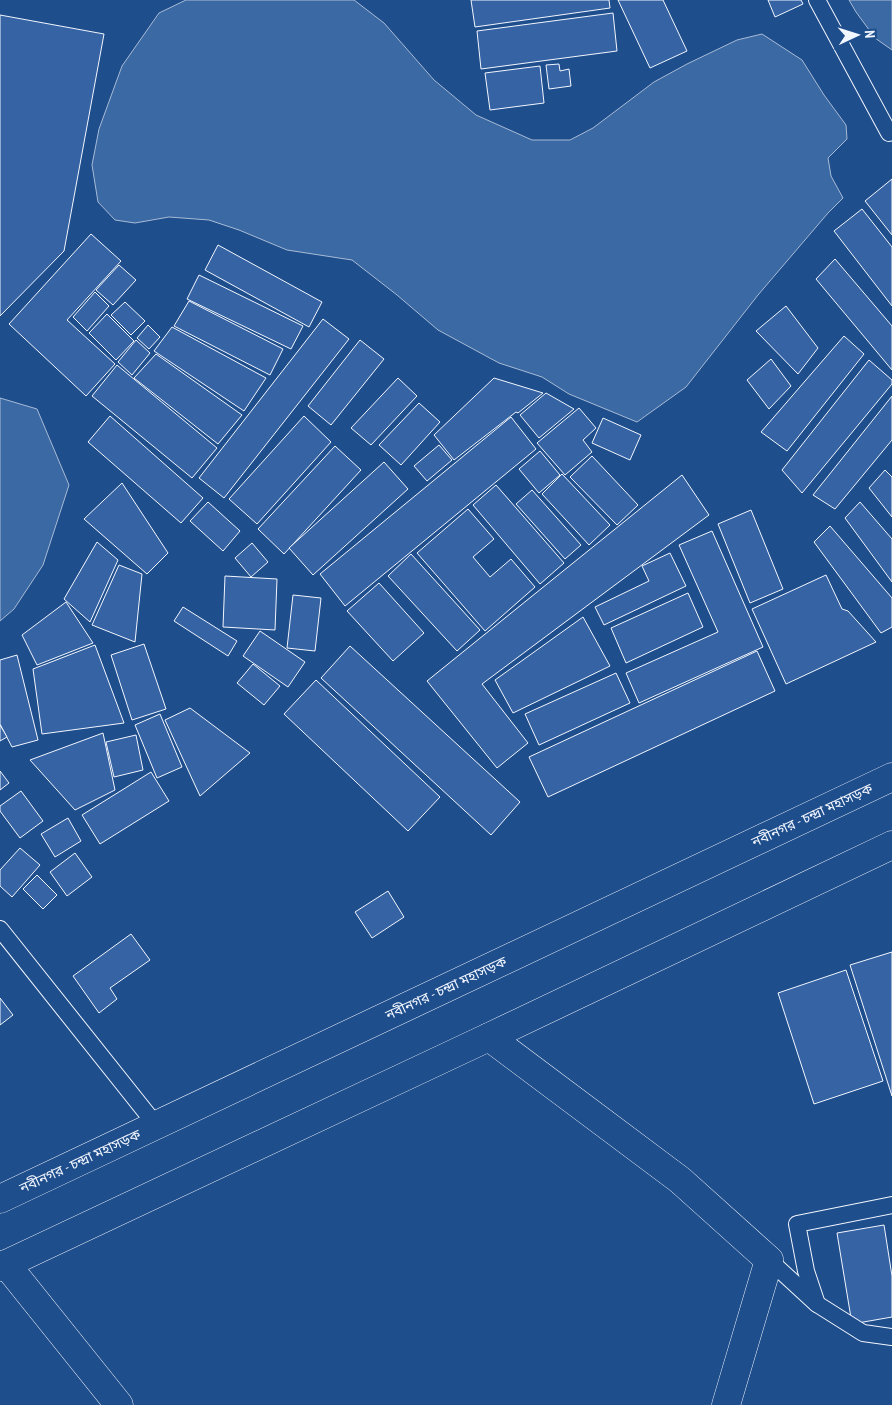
<svg xmlns="http://www.w3.org/2000/svg" width="892" height="1405" font-family="'PT Sans Narrow','Noto Sans Bengali',sans-serif">
	<style>
		.water { fill: #3b69a3; stroke: #a8bbd7 }
		.building { fill: #3563a3; stroke: #f2f6ff }
		.lines { fill: none; stroke-linecap: round; stroke-linejoin: round }
		.lane-casing { stroke: #f2f6ff; stroke-width: 18 }
		.street-casing { stroke: #f2f6ff; stroke-width: 29 }
		.highway-casing { stroke: #f2f6ff; stroke-width: 29 }
		.lane { stroke: #1f4e8c; stroke-width: 16 }
		.street { stroke: #1f4e8c; stroke-width: 28 }
		.highway { stroke: #1f4e8c; stroke-width: 28 }
		.labels { text-anchor: middle; dominant-baseline: central; stroke-width: 4; stroke-linejoin: round; paint-order: stroke }
		.street-label { font-size: 14px; fill: #f2f6ff; stroke: #1f4e8c }
	</style>
	<rect width="100%" height="100%" fill="#1f4e8c"/>
	<g class="water">
		<polygon points="186,0 354,0 384,23 434,80 476,115 532,140 570,140 593,128 654,82 687,64 737,40 762,34 802,60 824,95 846,125 847,139 828,158 831,176 843,198 828,213 758,295 686,387 637,422 569,394 542,377 499,363 438,330 397,295 352,260 287,250 239,230 209,220 169,217 135,223 115,220 98,202 92,165 99,129 122,66 159,13"/>
		<polygon points="849,0 892,0 892,50 875,38 856,12"/>
		<polygon points="0,398 37,409 69,485 43,565 14,609 0,621"/>
	</g>
	<g class="building">
		<polygon points="471,0 609,0 610,8 475,27"/>
		<polygon points="618,0 663,0 687,51 650,68"/>
		<polygon points="768,0 801,0 803,4 775,17"/>
		<polygon points="613,13 617,51 481,69 477,31"/>
		<polygon points="0,15 104,34 64,251 0,316"/>
		<polygon points="559,64 560,71 569,69 571,86 549,89 546,65"/>
		<polygon points="540,66 544,103 490,110 485,73"/>
		<polygon points="892,179 892,235 865,201"/>
		<polygon points="862,209 892,247 892,306 834,231"/>
		<polygon points="91,234 121,261 67,320 115,364 86,396 9,324"/>
		<polygon points="218,245 322,302 309,327 205,270"/>
		<polygon points="835,259 892,326 892,370 816,279"/>
		<polygon points="119,265 136,280 113,305 96,290"/>
		<polygon points="199,275 303,326 291,349 187,299"/>
		<polygon points="95,292 109,306 87,331 73,317"/>
		<polygon points="189,301 283,349 270,375 174,326"/>
		<polygon points="125,302 145,321 131,335 111,315"/>
		<polygon points="786,306 818,348 798,374 756,331"/>
		<polygon points="107,314 134,341 116,360 89,333"/>
		<polygon points="323,319 349,339 224,498 199,478"/>
		<polygon points="148,325 160,337 149,349 137,338"/>
		<polygon points="172,327 266,378 244,411 154,351"/>
		<polygon points="844,336 864,354 787,451 761,432"/>
		<polygon points="136,340 150,353 132,375 118,362"/>
		<polygon points="360,340 384,359 331,425 308,406"/>
		<polygon points="156,354 242,415 218,444 134,378"/>
		<polygon points="771,359 791,386 769,409 747,380"/>
		<polygon points="869,360 892,380 892,384 802,493 782,470"/>
		<polygon points="117,365 217,448 192,478 92,396"/>
		<polygon points="398,378 417,396 371,445 351,428"/>
		<polygon points="494,378 543,393 518,413 516,412 454,460 434,435"/>
		<polygon points="546,393 574,409 539,438 520,415"/>
		<polygon points="892,396 892,440 835,509 813,495"/>
		<polygon points="419,403 440,422 401,465 379,445"/>
		<polygon points="579,408 596,428 583,440 592,452 565,475 537,443"/>
		<polygon points="110,416 203,498 181,523 88,442"/>
		<polygon points="304,416 331,442 257,524 229,499"/>
		<polygon points="511,417 536,449 345,606 320,574"/>
		<polygon points="603,418 641,435 630,460 592,443"/>
		<polygon points="439,445 452,460 427,481 414,466"/>
		<polygon points="335,446 361,470 284,554 258,529"/>
		<polygon points="540,451 560,475 539,493 519,469"/>
		<polygon points="592,456 638,505 617,525 570,477"/>
		<polygon points="384,462 408,489 313,575 289,548"/>
		<polygon points="885,470 892,477 892,517 869,488"/>
		<polygon points="562,474 610,525 589,545 542,494"/>
		<polygon points="682,475 709,515 482,684 528,743 497,768 427,681"/>
		<polygon points="122,483 168,553 147,574 84,519"/>
		<polygon points="496,485 564,563 540,584 473,505"/>
		<polygon points="532,490 581,545 565,559 516,504"/>
		<polygon points="208,502 240,531 223,551 190,521"/>
		<polygon points="860,502 892,539 892,582 845,518"/>
		<polygon points="468,509 494,539 473,557 490,577 511,559 535,587 485,631 417,553"/>
		<polygon points="751,510 783,589 750,603 718,524"/>
		<polygon points="830,526 892,598 892,627 881,633 814,542"/>
		<polygon points="712,531 763,647 639,703 626,673 718,632 679,545"/>
		<polygon points="97,542 118,560 90,622 64,599"/>
		<polygon points="252,543 268,562 251,577 235,558"/>
		<polygon points="670,553 686,586 604,625 595,607 649,581 642,566"/>
		<polygon points="411,554 480,630 457,651 388,576"/>
		<polygon points="119,565 142,574 135,642 92,625"/>
		<polygon points="826,575 842,609 848,611 876,642 786,684 752,609"/>
		<polygon points="225,576 277,579 275,630 223,627"/>
		<polygon points="379,583 424,633 393,661 347,611"/>
		<polygon points="688,593 703,627 626,663 611,628"/>
		<polygon points="293,595 321,598 315,651 287,648"/>
		<polygon points="66,602 93,643 37,665 22,635"/>
		<polygon points="183,607 237,641 228,656 174,621"/>
		<polygon points="583,617 610,666 513,713 495,680"/>
		<polygon points="260,631 305,662 288,687 243,656"/>
		<polygon points="144,644 166,709 132,720 111,655"/>
		<polygon points="95,645 124,723 42,734 33,669"/>
		<polygon points="350,646 520,802 491,835 321,678"/>
		<polygon points="757,651 775,691 548,797 529,757"/>
		<polygon points="17,655 38,740 12,747 0,724 0,660"/>
		<polygon points="253,664 280,686 264,705 237,683"/>
		<polygon points="616,673 630,703 539,745 525,714"/>
		<polygon points="316,680 440,797 408,831 284,714"/>
		<polygon points="190,708 250,753 200,796 165,720"/>
		<polygon points="160,714 182,767 157,778 135,725"/>
		<polygon points="0,725 7,737 0,741"/>
		<polygon points="103,733 115,790 75,810 30,760"/>
		<polygon points="136,735 143,770 114,777 106,742"/>
		<polygon points="0,771 9,783 0,790"/>
		<polygon points="151,772 169,801 100,844 82,815"/>
		<polygon points="21,791 43,821 20,838 0,811 0,806"/>
		<polygon points="68,818 81,841 55,857 41,834"/>
		<polygon points="20,848 40,865 12,897 0,886 0,870"/>
		<polygon points="75,853 92,877 67,896 50,872"/>
		<polygon points="37,875 57,895 43,909 23,889"/>
		<polygon points="388,891 404,917 372,938 355,912"/>
		<polygon points="131,934 150,960 110,988 117,999 99,1013 73,976"/>
		<polygon points="892,952 892,1096 850,965"/>
		<polygon points="846,970 883,1081 814,1104 778,993"/>
		<polygon points="0,998 13,1015 0,1025"/>
		<polygon points="884,1225 892,1276 892,1317 852,1324 837,1233"/>
	</g>
	<g class="lines">
		<g class="lane-casing">
			<g id="lane">
				<polyline points="817,0 889,133 892,132"/>
				<polyline points="0,929 156,1125"/>
				<polyline points="769,1260 817,1304 806,1271 797,1224 892,1205"/>
				<polyline points="817,1304 863,1333 892,1337"/>
			</g>
		</g>
		<g class="street-casing">
			<g id="street">
				<polyline points="489,1037 680,1180 769,1260 726,1405"/>
				<polyline points="6,1264 119,1405"/>
			</g>
		</g>
		<g class="highway-casing">
			<g id="highway">
				<polyline points="0,1199 892,777"/>
				<polyline points="0,1267 489,1037 892,845"/>
			</g>
		</g>
		<use href="#lane" class="lane"/>
		<use href="#street" class="street"/>
		<use href="#highway" class="highway"/>
	</g>
	<g class="labels">
		<g class="street-label">
			<text transform="translate(812 815) rotate(-25)">নবীনগর - চন্দ্রা মহাসড়ক</text>
			<text transform="translate(446 988) rotate(-25)">নবীনগর - চন্দ্রা মহাসড়ক</text>
			<text transform="translate(80 1161) rotate(-25)">নবীনগর - চন্দ্রা মহাসড়ক</text>
		</g>
	</g>
	<g transform="translate(857 35) rotate(86)" stroke="#1f4e8c" stroke-width="4" paint-order="stroke">
	<path d="M0-4L9 19L0 12L-9 19Z" fill="#f2f6ff"/>
	<text y="-8" font-size="14" font-weight="bold" text-anchor="middle" fill="#f2f6ff">N</text>
	</g>
</svg>
